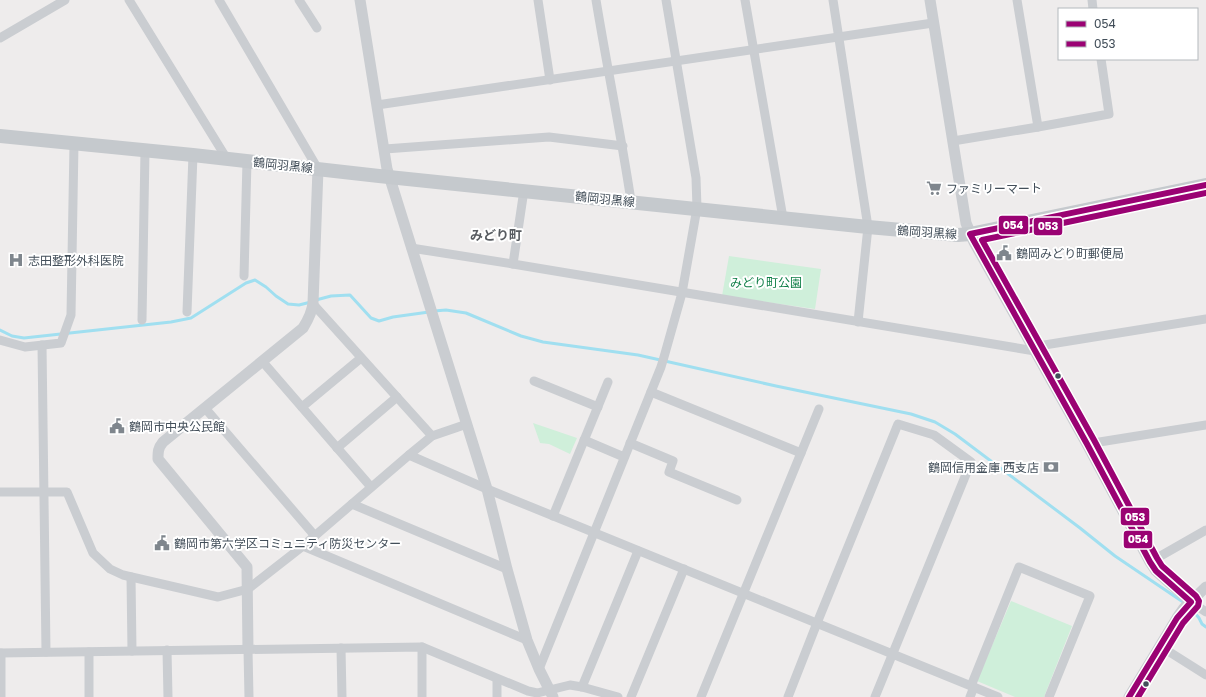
<svg xmlns="http://www.w3.org/2000/svg" width="1206" height="697" font-family="'Golos Text','Noto Sans JP',sans-serif">
	<style>
		.green { fill: #cfefda }
		.lines { fill: none; stroke-linecap: round; stroke-linejoin: round }
		.stream { stroke: #a0dff0; stroke-width: 3 }
		.minor { stroke: #cacdd1; stroke-width: 9 }
		.tertiary { stroke: #cacdd1; stroke-width: 11 }
		.primary { stroke: #c5c9cd; stroke-width: 14 }
		.bus-1-casing { stroke: #fff; stroke-width: 9 }
		.bus-2-casing { stroke: #fff; stroke-width: 9 }
		.bus-1 { stroke: #9a0273; stroke-width: 6 }
		.bus-2 { stroke: #9a0273; stroke-width: 6 }
		.bus-dot { fill: #434f5a; stroke: #fff; stroke-width: 1.5 }
		.labels { text-anchor: middle; dominant-baseline: central; stroke-width: 4; stroke-linejoin: round; paint-order: stroke }
		.street-label { font-size: 12px; fill: #434f5a; stroke: #fff }
		.poi-label { font-size: 12px; fill: #434f5a; stroke: #fff; text-anchor: start }
		.park-label { font-size: 12px; fill: #107f48; stroke: #fff }
		.neighbourhood-label { font-size: 13px; font-weight: bold; fill: #585c61; stroke: #fff }
		.line-badge { stroke: #fff; stroke-width: 1.5 }
		.badge-label { font-size: 11px; text-anchor: middle; font-weight: bold; fill: #fff }
	</style>
	<rect width="100%" height="100%" fill="#eeecec"/>
	<g class="green">
		<polygon points="729,256 821,269 815,309 722,296"/>
		<polygon points="533,423 577,438 570,454 549,444 540,443"/>
		<polygon points="1011,601 1072,626 1044,697 1015,697 977,681"/>
	</g>
	<g class="lines">
		<g class="stream">
			<polyline points="316,300 331,296 350,295 371,318 379,321 393,317 429,312"/>
			<polyline points="434,311 446,310 466,313 521,336 543,342 638,355 776,386 911,414 935,422 955,434 1080,528 1115,556 1183,602 1194,612 1199,618 1202,624 1206,627"/>
			<polyline points="0,330 12,336 24,338 171,322 191,318 246,283 255,280 266,287 276,296 288,304 299,305 311,302"/>
		</g>
		<g class="minor">
			<polyline points="129,0 227,159"/>
			<polyline points="219,0 318,169"/>
			<polyline points="299,0 317,28"/>
			<polyline points="538,0 550,80"/>
			<path d="M596,0C607,67 621,134 631,201"/>
			<polyline points="745,0 783,218"/>
			<polyline points="833,0 868,227 858,322"/>
			<polyline points="1017,0 1038,127"/>
			<polyline points="1092,0 1093,9"/>
			<polyline points="0,38 65,0"/>
			<polyline points="377,105 933,23"/>
			<polyline points="953,141 1038,127 1109,114 1101,59"/>
			<polyline points="385,149 549,137 623,146"/>
			<polyline points="411,248 513,264 1035,351"/>
			<polyline points="513,264 524,190"/>
			<polyline points="244,276 247,161"/>
			<polyline points="313,304 432,436"/>
			<polyline points="187,312 193,155"/>
			<polyline points="142,320 145,151"/>
			<polyline points="0,340 25,347 61,343 71,315 74,144"/>
			<polyline points="42,345 46,652"/>
			<polyline points="1032,347 1206,319"/>
			<polyline points="262,361 371,487"/>
			<polyline points="534,381 598,407"/>
			<polyline points="651,392 801,453"/>
			<polyline points="302,407 361,358"/>
			<polyline points="205,408 315,536"/>
			<polyline points="584,440 624,457"/>
			<polyline points="630,443 673,461 669,472 737,500"/>
			<polyline points="1087,444 1206,425"/>
			<polyline points="337,448 397,397"/>
			<polyline points="409,455 487,489 998,697"/>
			<polyline points="0,492 67,492 93,553 110,569 123,575 218,597 248,589 303,546 409,455 432,436 467,424"/>
			<polyline points="352,504 507,569"/>
			<polyline points="553,516 608,382"/>
			<polyline points="303,546 527,640"/>
			<polyline points="1150,562 1206,530"/>
			<polyline points="131,577 132,651"/>
			<polyline points="1191,602 1206,612"/>
			<polyline points="1160,646 1206,675"/>
			<polyline points="341,648 342,697"/>
			<polyline points="167,650 168,697"/>
			<polyline points="248,650 249,697"/>
			<polyline points="89,652 89,697"/>
			<polyline points="0,653 422,647 528,691 537,693 570,685 582,687 618,697"/>
			<polyline points="1,653 1,697"/>
			<polyline points="539,669 661,367 664,357 682,293 697,208 696,178 666,0"/>
			<polyline points="497,679 497,697"/>
			<polyline points="971,686 1019,567 1090,596 1049,697"/>
			<polyline points="582,687 638,551"/>
			<polyline points="422,697 422,647"/>
			<polyline points="631,697 684,569"/>
			<polyline points="701,697 819,409"/>
			<polyline points="788,697 817,623 898,424 934,435 971,462 875,697"/>
			<polyline points="970,697 974,687"/>
		</g>
		<g class="tertiary">
			<polyline points="360,0 387,169 487,489 507,569 527,640 539,669 553,697"/>
			<polyline points="930,0 966,223 974,242 1087,444 1150,562 1156,571 1191,602"/>
			<path d="M248,650L247,567L158,459C158,452 158,448 163,442L303,328C308,320 312,313 313,303L318,169"/>
			<polyline points="1129,697 1177,618 1184,608 1206,587"/>
		</g>
		<polyline class="primary" points="0,136 193,155 379,176 868,227 958,235 970,234 1206,185"/>
		<g class="bus-1-casing">
			<polyline id="bus-1" points="1129,697 1177,618 1191,602 1156,571 1150,562 1087,444 970,234 1206,185"/>
		</g>
		<g class="bus-2-casing">
			<polyline id="bus-2" points="1138,697 1183,623 1198,606 1199,601 1196,596 1162,566 1157,558 1094,440 982,240 1206,193"/>
		</g>
		<use href="#bus-1" class="bus-1"/>
		<use href="#bus-2" class="bus-2"/>
	</g>
	<defs>
		<g id="supermarket-bare" transform="scale(1.2)"><path d="M-6-5.5h2.5l.6 2H6L4.5 2H-2.5L-4.4-4H-6ZM-1.5 3.2a1.3 1.3 0 1 0 .1 0ZM3 3.2a1.3 1.3 0 1 0 .1 0Z" fill="#7f868d" stroke="#fff" stroke-width="2.5" paint-order="stroke"/></g>
		<g id="civic-bare" transform="scale(1.2)"><path d="M-.6-6.5H3V-4.5H.6V-3L4-1V1h2V6H-6V1h2V-1L-.6-3ZM-1.2 2.5V6h2.4V2.5Z" fill="#7f868d" stroke="#fff" stroke-width="2.5" paint-order="stroke"/></g>
		<g id="hospital-bare" transform="scale(1.2)"><path d="M-5-5h3v3.5h4V-5h3V5h-3V1.5h-4V5h-3Z" fill="#7f868d" stroke="#fff" stroke-width="2.5" paint-order="stroke"/></g>
		<g id="bank-bare" transform="scale(1.2)"><path d="M-6-4H6V4H-6ZM0-2.3a2.3 2.3 0 1 0 0 4.6a2.3 2.3 0 1 0 0-4.6Z" fill="#7f868d" stroke="#fff" stroke-width="2.5" paint-order="stroke"/></g>
	</defs>
	<g fill-rule="evenodd">
		<use href="#supermarket-bare" x="934" y="188"/>
		<use href="#civic-bare" x="1004" y="253"/>
		<use href="#hospital-bare" x="16" y="260"/>
		<use href="#civic-bare" x="117" y="426"/>
		<use href="#bank-bare" x="1051" y="467"/>
		<use href="#civic-bare" x="162" y="543"/>
	</g>
	<g class="bus-dot">
		<circle cx="1058" cy="376" r="3.5"/>
		<circle cx="1146" cy="684" r="3.5"/>
	</g>
	<g class="labels">
		<g class="street-label">
			<text transform="translate(283 165) rotate(6)">鶴岡羽黒線</text>
			<text transform="translate(605 199) rotate(6)">鶴岡羽黒線</text>
			<text transform="translate(927 232) rotate(4)">鶴岡羽黒線</text>
		</g>
		<g class="poi-label">
			<text x="946" y="188">ファミリーマート</text>
			<text x="1016" y="253">鶴岡みどり町郵便局</text>
			<text x="28" y="260">志田整形外科医院</text>
			<text x="129" y="426">鶴岡市中央公民館</text>
			<text x="1039" y="467" text-anchor="end">鶴岡信用金庫 西支店</text>
			<text x="174" y="543">鶴岡市第六学区コミュニティ防災センター</text>
		</g>
		<g class="park-label">
			<text x="766" y="282">みどり町公園</text>
		</g>
		<g class="neighbourhood-label">
			<text x="496" y="235">みどり町</text>
		</g>
	</g>
	<g class="line-badge">
		<rect x="998" y="215" width="31" height="20" rx="4" fill="#9a0273"/>
		<rect x="1033" y="217" width="30" height="19" rx="4" fill="#9a0273"/>
		<rect x="1120" y="507" width="30" height="19" rx="4" fill="#9a0273"/>
		<rect x="1123" y="530" width="30" height="19" rx="4" fill="#9a0273"/>
	</g>
	<g class="badge-label">
		<text x="1013" y="229">054</text>
		<text x="1048" y="230">053</text>
		<text x="1135" y="521">053</text>
		<text x="1138" y="543">054</text>
	</g>
	<rect x="1058" y="8" width="140" height="52" fill="#ffffff" stroke="#b4b9bd"/>
	<rect x="1066" y="21" width="20" height="6" fill="#9a0273" stroke="#b4b9bd"/>
	<text x="1094" y="28" font-size="12" fill="#434f5a">054</text>
	<rect x="1066" y="41" width="20" height="6" fill="#9a0273" stroke="#b4b9bd"/>
	<text x="1094" y="48" font-size="12" fill="#434f5a">053</text>
</svg>
